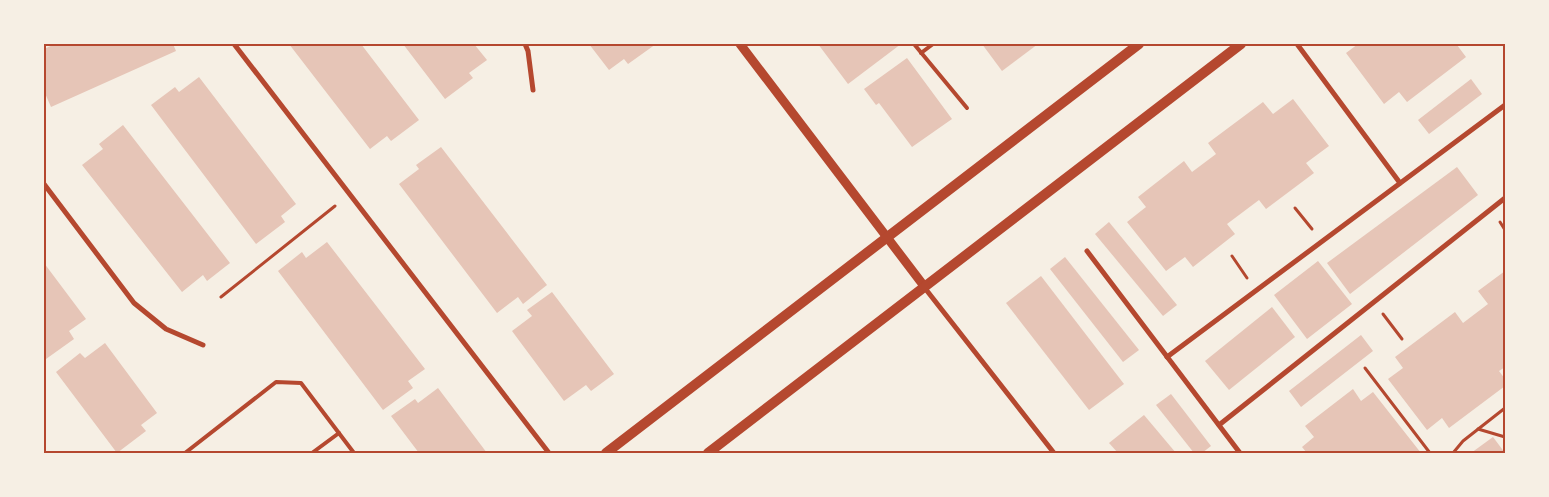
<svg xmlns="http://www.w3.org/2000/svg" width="1549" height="497" font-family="'Fira Sans Condensed',sans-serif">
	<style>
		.building { fill: #e6c5b7 }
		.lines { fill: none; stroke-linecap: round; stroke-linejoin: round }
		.path { stroke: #b5482f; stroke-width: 3 }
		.service { stroke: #b5482f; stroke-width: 4 }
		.minor { stroke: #b5482f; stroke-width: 5 }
		.tertiary { stroke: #b5482f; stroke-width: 9 }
		.secondary { stroke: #b5482f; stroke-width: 10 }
		.neatline { fill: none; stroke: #b5482f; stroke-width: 2 }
	</style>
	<rect width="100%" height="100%" fill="#f6efe4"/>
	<g class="building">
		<polygon points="55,44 173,44 176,51 51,107 44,91 44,77 45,77 44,49"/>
		<polygon points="289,44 361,44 419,120 391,141 387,136 370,149"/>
		<polygon points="403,44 474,44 487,60 469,73 473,78 445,99"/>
		<polygon points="589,44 656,44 628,64 624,59 609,70"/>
		<polygon points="818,44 901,44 848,84"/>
		<polygon points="982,44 1038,44 1002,71"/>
		<polygon points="1358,44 1458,44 1457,45 1466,57 1407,102 1399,92 1384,104 1346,53"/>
		<polygon points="907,58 952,119 912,147 879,103 876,105 864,89"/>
		<polygon points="199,77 296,204 281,216 285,222 256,244 151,105 175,87 179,92"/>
		<polygon points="1471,79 1482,94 1429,134 1418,120"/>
		<polygon points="1293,99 1329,146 1306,163 1314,173 1266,209 1259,200 1227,224 1235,234 1193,267 1185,257 1166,271 1127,222 1146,207 1138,197 1184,161 1192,172 1216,154 1208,143 1263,102 1273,114"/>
		<polygon points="123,125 230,263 207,281 203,275 182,292 82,165 103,149 99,144"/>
		<polygon points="441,147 547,285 523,304 518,297 497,313 399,184 419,169 416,165"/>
		<polygon points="1457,167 1478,195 1350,294 1327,263"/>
		<polygon points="1109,222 1177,305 1163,316 1095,234"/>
		<polygon points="327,242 425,369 408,381 413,388 383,410 278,271 302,252 306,258"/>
		<polygon points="1065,257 1139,350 1123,362 1050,269"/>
		<polygon points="1318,261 1352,304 1307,339 1274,295"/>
		<polygon points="44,263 86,319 69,331 74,339 46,359 44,356"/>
		<polygon points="1505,271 1505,367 1499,371 1505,379 1505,386 1449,428 1442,418 1427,430 1388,379 1403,368 1395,357 1455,312 1463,323 1488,304 1478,291"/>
		<polygon points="1041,276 1124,384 1089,410 1006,303"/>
		<polygon points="552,292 614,374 591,391 586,385 564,401 512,331 532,316 527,310"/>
		<polygon points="1272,307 1295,337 1229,390 1205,361"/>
		<polygon points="1361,335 1373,351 1301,407 1289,391"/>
		<polygon points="105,343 157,413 141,425 146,431 117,453 56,372 80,353 85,358"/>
		<polygon points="438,388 487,453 419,453 391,416 415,399 418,403"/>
		<polygon points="1353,389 1361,401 1373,392 1421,453 1307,453 1302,447 1314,437 1305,426"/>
		<polygon points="1171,394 1211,446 1202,453 1194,453 1156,405"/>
		<polygon points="1144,415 1176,453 1118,453 1109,443"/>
		<polygon points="1493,437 1505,453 1471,453"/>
	</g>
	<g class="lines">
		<g class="path">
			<polyline points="1295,208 1312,229"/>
			<polyline points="1500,222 1505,230"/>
			<polyline points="1232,256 1247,278"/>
			<polyline points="221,297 335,206"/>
			<polyline points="1383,314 1402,339"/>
			<polyline points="1365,368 1430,453"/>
			<polyline points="1478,429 1505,437"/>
			<polyline points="1453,453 1463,441 1505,408"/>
		</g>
		<g class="service">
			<polyline points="914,44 967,108"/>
			<polyline points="921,53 933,44"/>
			<polyline points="185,453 276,382 301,383 354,453"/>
			<polyline points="312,453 339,433"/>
		</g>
		<g class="minor">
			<polyline points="234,44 549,453"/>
			<polyline points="525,44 528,51 533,90"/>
			<polyline points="1297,44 1400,183"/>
			<polyline points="44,184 134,303 166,329 203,345"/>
			<polyline points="1087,251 1240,453"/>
			<polyline points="924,287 1054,453"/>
			<polyline points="1167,357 1505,105"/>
			<polyline points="1219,425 1505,198"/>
		</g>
		<polyline class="tertiary" points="740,44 924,286"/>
		<g class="secondary">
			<polyline points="606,453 1139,44"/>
			<polyline points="708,453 1241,44"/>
		</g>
	</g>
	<rect width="1549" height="497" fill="none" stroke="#f6efe4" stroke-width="90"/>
	<rect x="45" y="45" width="1459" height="407" class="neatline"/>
</svg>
